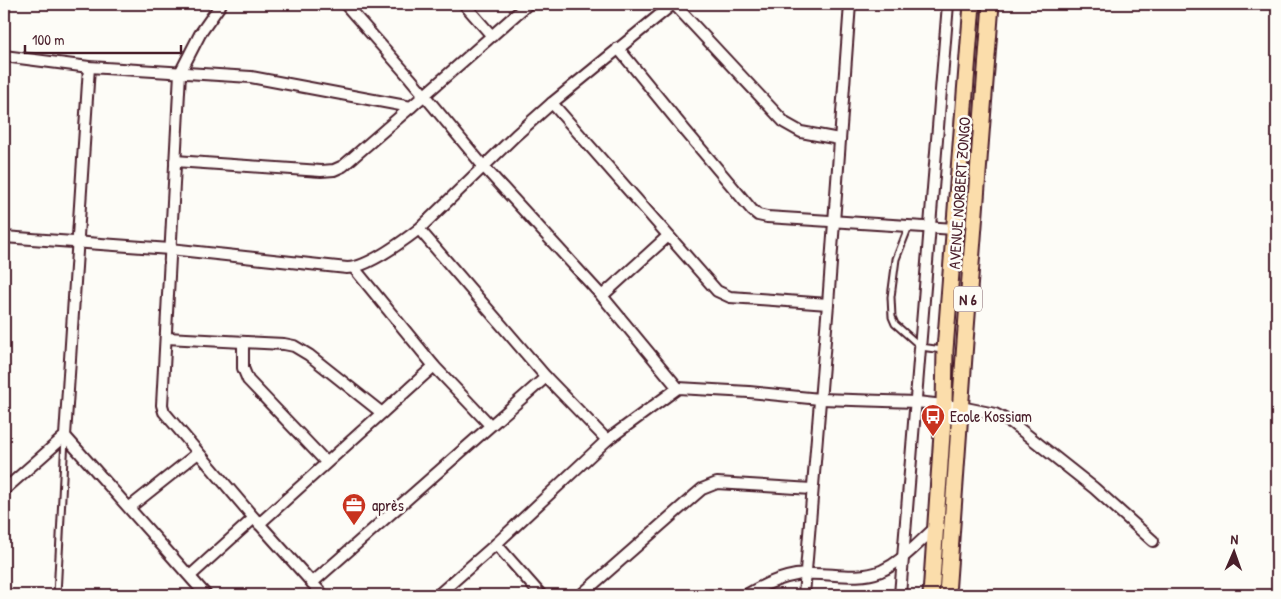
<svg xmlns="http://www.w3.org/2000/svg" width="1281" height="599" font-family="'Patrick Hand',sans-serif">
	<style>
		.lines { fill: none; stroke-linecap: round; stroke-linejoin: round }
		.service-casing { stroke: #4a1f2b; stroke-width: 9 }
		.minor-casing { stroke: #4a1f2b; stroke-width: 14 }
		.primary-casing { stroke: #4a1f2b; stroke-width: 19 }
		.service { stroke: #fdfcf7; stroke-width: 5 }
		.minor { stroke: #fdfcf7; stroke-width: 10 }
		.primary { stroke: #fbddab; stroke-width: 15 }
		.labels { text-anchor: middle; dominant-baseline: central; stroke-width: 5; stroke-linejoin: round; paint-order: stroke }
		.shield { fill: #fdfcf7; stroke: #806168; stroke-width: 1 }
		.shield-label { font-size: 15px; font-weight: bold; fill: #4a1f2b }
		.street-label { font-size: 16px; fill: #4a1f2b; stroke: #fdfcf7 }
		.poi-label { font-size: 16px; fill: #4a1f2b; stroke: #fdfcf7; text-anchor: start }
	</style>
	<rect width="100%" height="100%" fill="#fdfcf7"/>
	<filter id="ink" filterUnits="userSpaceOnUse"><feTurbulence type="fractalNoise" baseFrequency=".02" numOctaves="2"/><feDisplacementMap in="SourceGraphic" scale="10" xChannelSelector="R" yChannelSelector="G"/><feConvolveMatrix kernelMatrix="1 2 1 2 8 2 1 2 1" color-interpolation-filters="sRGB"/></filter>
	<g filter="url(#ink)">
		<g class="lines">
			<g class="service-casing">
				<g id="service">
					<polyline points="909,226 896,259 891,297 892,317 895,324 921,347 942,350"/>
					<polyline points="57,595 65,438"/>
				</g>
			</g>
			<g class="minor-casing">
				<g id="minor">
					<polyline points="221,4 200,34 180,73 162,405 164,412 254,518 323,595"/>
					<polyline points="345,4 410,78 484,167 602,296 678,388"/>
					<polyline points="464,4 492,36"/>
					<polyline points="674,4 785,123 801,132 839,139"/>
					<polyline points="4,8 4,4"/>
					<polyline points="618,48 684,129 752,210 758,215 767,217 955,229"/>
					<polyline points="4,56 89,67 251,77 411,107 528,4"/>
					<polyline points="552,103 717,291 730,297 828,304"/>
					<polyline points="175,161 321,171 334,170 343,166 411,107"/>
					<polyline points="419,229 546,377 607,440"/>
					<path d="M4,237L170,249L347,268C367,268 402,242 419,229L516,135L552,103L673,4"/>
					<polyline points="354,268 434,366 490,425"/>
					<polyline points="602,296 668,236"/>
					<polyline points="166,338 284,344 294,346 309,355 382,413"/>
					<polyline points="243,343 243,368 248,380 326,462"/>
					<polyline points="65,436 206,595"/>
					<polyline points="4,490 65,436 89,67"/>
					<polyline points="130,507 198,453"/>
					<polyline points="259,524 434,366"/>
					<polyline points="496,544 541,595"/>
					<polyline points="190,576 254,518"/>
					<polyline points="312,583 546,377"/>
					<polyline points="438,595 496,544 607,440 678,388 749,392 820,399 917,402 961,407 995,414 1012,423 1094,488 1153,541"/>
					<polyline points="581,595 695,495 702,489 717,483 812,489"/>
					<path d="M746,595C761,586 778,578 796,575C823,570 854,582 881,571C903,561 917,544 935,528"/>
					<polyline points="804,595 828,304 850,4"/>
					<polyline points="900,595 948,4"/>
				</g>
			</g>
			<g class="primary-casing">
				<g id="primary">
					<polyline points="931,595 944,405 945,350 972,4"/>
					<polyline points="947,595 965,342 991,4"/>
				</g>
			</g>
			<use href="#service" class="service"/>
			<use href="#minor" class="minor"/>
			<use href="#primary" class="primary"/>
		</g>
	</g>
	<defs>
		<g id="bus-pin" transform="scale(1.25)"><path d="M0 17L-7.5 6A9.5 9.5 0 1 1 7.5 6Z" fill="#c8321e" stroke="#fdfcf7"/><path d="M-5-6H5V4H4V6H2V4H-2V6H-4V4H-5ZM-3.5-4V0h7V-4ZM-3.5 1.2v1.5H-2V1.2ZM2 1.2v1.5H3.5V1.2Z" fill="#fff"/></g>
		<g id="office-pin" transform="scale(1.25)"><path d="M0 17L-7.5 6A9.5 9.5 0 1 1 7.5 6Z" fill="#c8321e" stroke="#fdfcf7"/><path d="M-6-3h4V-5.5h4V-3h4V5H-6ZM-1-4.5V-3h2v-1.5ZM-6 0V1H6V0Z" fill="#fff"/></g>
	</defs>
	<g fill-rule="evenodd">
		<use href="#bus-pin" x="933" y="416"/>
		<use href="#office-pin" x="354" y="505"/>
	</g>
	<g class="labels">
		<rect class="shield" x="954" y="286.5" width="28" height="25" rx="4"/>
		<g class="shield-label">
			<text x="968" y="299">N 6</text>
		</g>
		<g class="street-label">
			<text transform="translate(959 193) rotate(-86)">AVENUE NORBERT ZONGO</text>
		</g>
		<g class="poi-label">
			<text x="950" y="416">Ecole Kossiam</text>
			<text x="372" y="505">après</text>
		</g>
	</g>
	<rect width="1281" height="599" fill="none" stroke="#fdfcf7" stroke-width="20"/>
	<rect x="10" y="10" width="1261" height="579" fill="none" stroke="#4a1f2b" stroke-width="2" filter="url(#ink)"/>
	<g transform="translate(1234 552) rotate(2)" stroke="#fdfcf7" stroke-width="4" paint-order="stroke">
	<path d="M0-4L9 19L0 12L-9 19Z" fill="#4a1f2b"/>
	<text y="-8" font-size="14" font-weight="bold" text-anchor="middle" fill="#4a1f2b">N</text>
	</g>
	<path d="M25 45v8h156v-8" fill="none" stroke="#4a1f2b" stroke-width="2.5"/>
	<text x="32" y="45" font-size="15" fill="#4a1f2b" stroke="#fdfcf7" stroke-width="4" paint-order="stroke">100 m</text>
</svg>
